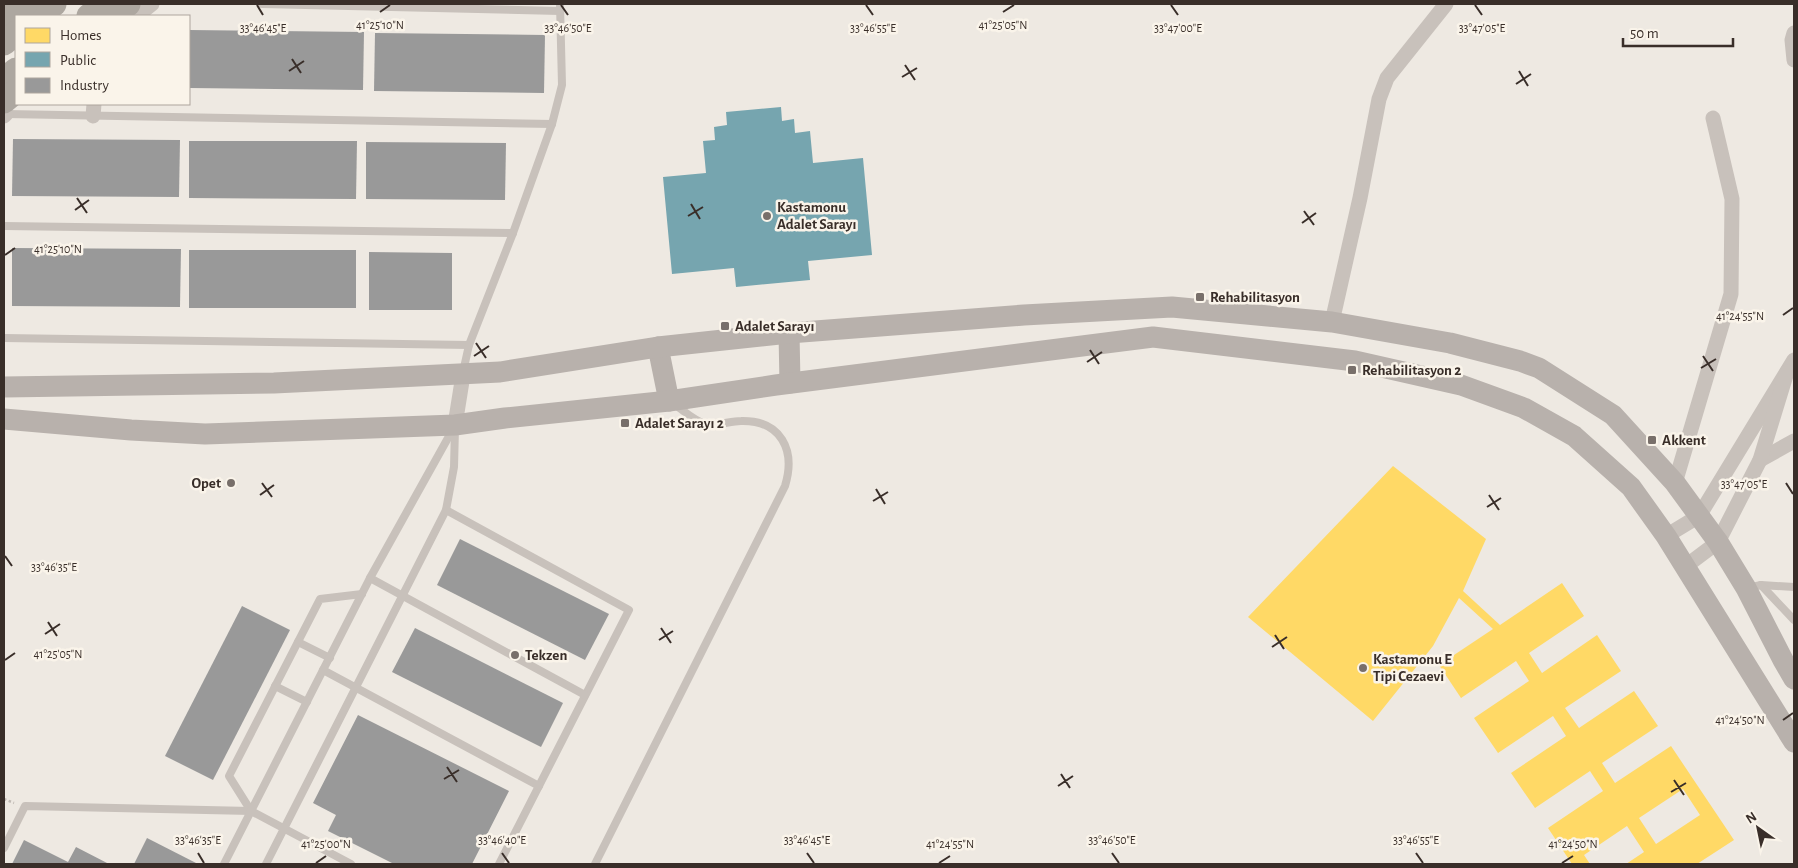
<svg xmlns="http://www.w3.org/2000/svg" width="1798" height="868" font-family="'Alegreya Sans',sans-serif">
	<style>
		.homes { fill: #ffd966; fill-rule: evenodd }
		.public { fill: #76a5af }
		.industry { fill: #999 }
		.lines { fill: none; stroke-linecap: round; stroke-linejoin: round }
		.path { stroke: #c0bab4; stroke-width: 2.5; stroke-dasharray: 2.5 2.5; stroke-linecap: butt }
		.service { stroke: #c8c1bb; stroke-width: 8 }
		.minor { stroke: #c8c1bb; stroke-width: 15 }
		.secondary { stroke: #b8b1ac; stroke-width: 21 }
		.trunk { stroke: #ada7a0; stroke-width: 25 }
		.ticks { fill: none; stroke: #392e29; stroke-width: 2 }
		.poi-dot { fill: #786f6a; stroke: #faf4ea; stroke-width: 2 }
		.labels { text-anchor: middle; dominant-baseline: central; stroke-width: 5; stroke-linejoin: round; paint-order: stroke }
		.poi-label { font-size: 15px; font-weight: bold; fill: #392e29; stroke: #faf4ea; text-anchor: start }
		.ticks-label { font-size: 12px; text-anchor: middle; fill: #392e29; stroke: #faf4ea; stroke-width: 5; stroke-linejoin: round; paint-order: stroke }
	</style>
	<rect width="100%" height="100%" fill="#eee9e2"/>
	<path class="homes" d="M1393,466L1486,539L1463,591L1500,625L1562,583L1584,616L1529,653L1542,673L1597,635L1621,671L1565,708L1579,728L1634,691L1658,726L1602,763L1615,783L1671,746L1734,840L1697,864H1626L1644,852L1627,826L1584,855L1590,864H1572L1548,828L1603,791L1590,771L1535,808L1511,773L1566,736L1553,716L1498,753L1474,718L1529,681L1516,661L1461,698L1439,665L1493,629L1459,598L1433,646L1373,721L1248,617ZM1683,789L1700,815L1656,844L1639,818Z"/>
	<polygon class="public" points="781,107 782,121 794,119 795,133 810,131 813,163 863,158 872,255 808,261 810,280 736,287 734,268 672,274 663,177 706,173 703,141 715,140 714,127 727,125 726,112"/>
	<g class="industry">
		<polygon points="189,30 364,32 363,90 189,88"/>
		<polygon points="375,33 545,35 544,93 374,91"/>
		<polygon points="13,139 180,140 179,197 12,196"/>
		<polygon points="189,141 357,141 356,199 189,198"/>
		<polygon points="366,142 506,143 505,200 366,199"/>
		<polygon points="12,248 181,249 180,307 12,306"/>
		<rect x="189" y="250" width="167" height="58"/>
		<polygon points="369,252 452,253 452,310 369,310"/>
		<polygon points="460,539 609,614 585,660 437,585"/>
		<polygon points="242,606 290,630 213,780 165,756"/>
		<polygon points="415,628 563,703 541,747 392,672"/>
		<polygon points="358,715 509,791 472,864 394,864 328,831 336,815 313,803"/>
		<polygon points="147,838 198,864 134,864"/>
		<polygon points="24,840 68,862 76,847 109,864 12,864"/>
	</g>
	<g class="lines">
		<polyline class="path" points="4,799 14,803"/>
		<g class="service">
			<polyline points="262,4 560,11"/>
			<polyline points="6,114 552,124"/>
			<polyline points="4,226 513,233"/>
			<polyline points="4,338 469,345"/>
			<polyline points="463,372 469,345 513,233 552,124 562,85 560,4"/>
			<polyline points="446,510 629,610 499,864"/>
			<polyline points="370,578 585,695"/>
			<polyline points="1761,585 1794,587"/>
			<polyline points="1748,588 1761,585 1794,620"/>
			<polyline points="298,642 330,658"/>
			<polyline points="323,670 539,786"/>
			<polyline points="275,686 307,702"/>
			<polyline points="251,811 229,776 320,599 362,594"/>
			<polyline points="4,848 25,806 251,811 351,864"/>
			<polyline points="224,864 370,578 453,429"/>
			<polyline points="266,864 446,510 454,467 455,428"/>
			<path d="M595,864L785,486C796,450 781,420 741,421C730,421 717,426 706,424C695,422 683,410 674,404"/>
		</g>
		<g class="minor">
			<polyline points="137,16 152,4"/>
			<polyline points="1794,33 1792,40 1794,60"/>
			<polyline points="4,116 6,114"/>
			<polyline points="93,116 94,104"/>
			<polyline points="1332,322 1360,198 1379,99 1387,78 1446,4"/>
			<polyline points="455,425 463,375"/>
			<polyline points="1760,460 1794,441"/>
			<polyline points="1675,483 1731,294 1732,199 1713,118"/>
			<polyline points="1666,536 1699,516 1794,360"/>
			<polyline points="1686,566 1718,542 1760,460 1787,372"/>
		</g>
		<g class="secondary">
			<polyline points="789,333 790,383"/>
			<polyline points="658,347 669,401"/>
			<polyline points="4,387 274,383 500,372 658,347 789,333 1024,315 1172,307 1332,322 1450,343 1520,361 1539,368 1613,415 1675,483 1718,542 1746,588 1783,660 1794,679"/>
			<polyline points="4,419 131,430 205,434 455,425 505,418 669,401 776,385 1153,337 1355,361 1461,385 1524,408 1574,436 1631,487 1666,536 1794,742"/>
		</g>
		<g class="trunk">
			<polyline points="38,16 54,4"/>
			<polyline points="89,16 105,4"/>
			<polyline points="112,16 128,4"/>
			<polyline points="4,20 25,4"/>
			<polyline points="4,43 16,33"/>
			<polyline points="4,80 16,70"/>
			<polyline points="4,101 16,91"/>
		</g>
	</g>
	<path class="ticks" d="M257,5L263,15M561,5L568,15M866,5L873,15M1171,5L1178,15M1475,5L1482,15M380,12L390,5M1003,12L1014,5M292,59L301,73M905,65L915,80M289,71L304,61M1519,71L1528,86M902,77L917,68M1516,84L1531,74M77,198L87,213M691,204L700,219M75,210L89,200M1304,211L1314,225M688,216L703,207M1302,223L1316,213M5,255L15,248M1783,315L1793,308M476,343L486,358M1090,350L1099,364M474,356L489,346M1703,356L1713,371M1087,362L1102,352M1701,368L1716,359M262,483L272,497M1786,483L1793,494M876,489L885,504M260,495L274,485M1489,495L1499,510M873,501L888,492M1487,507L1501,498M5,556L12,566M48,622L57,636M661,628L671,643M45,634L60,624M1275,635L1284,649M659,640L673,631M1272,647L1287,637M5,660L15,653M1783,720L1793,713M447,767L457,782M1061,774L1070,788M444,779L459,770M1674,780L1684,795M1058,786L1073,776M1671,792L1686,783M198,853L204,863M502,853L509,863M807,853L814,863M1112,853L1119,863M1416,853L1423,863M316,863L326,856M939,863L950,856M1562,863L1573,856"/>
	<g class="poi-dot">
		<circle cx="767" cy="216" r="5"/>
		<rect x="1195" y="292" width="10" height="10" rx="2.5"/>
		<rect x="720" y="321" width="10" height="10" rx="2.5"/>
		<rect x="1347" y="365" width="10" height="10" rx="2.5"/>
		<rect x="620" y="418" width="10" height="10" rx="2.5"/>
		<rect x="1647" y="435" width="10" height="10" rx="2.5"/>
		<circle cx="231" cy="483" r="5"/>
		<circle cx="515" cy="655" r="5"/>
		<circle cx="1363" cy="668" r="5"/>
	</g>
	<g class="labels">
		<g class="poi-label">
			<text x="777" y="207">Kastamonu<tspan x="777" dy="17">Adalet Sarayı</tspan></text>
			<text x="1210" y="297">Rehabilitasyon</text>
			<text x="735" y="326">Adalet Sarayı</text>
			<text x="1362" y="370">Rehabilitasyon 2</text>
			<text x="635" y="423">Adalet Sarayı 2</text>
			<text x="1662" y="440">Akkent</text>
			<text x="221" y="483" text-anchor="end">Opet</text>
			<text x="525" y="655">Tekzen</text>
			<text x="1373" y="659">Kastamonu E<tspan x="1373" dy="17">Tipi Cezaevi</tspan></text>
		</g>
	</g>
	<g class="ticks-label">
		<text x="380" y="29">41°25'10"N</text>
		<text x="1003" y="29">41°25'05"N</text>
		<text x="1482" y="32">33°47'05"E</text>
		<text x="263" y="32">33°46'45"E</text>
		<text x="568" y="32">33°46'50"E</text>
		<text x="873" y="32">33°46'55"E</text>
		<text x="1178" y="32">33°47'00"E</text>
		<text x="58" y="253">41°25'10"N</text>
		<text x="1740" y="320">41°24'55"N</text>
		<text x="1744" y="488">33°47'05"E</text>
		<text x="54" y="571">33°46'35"E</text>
		<text x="58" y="658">41°25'05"N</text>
		<text x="1740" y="724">41°24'50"N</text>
		<text x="198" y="844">33°46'35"E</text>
		<text x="502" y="844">33°46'40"E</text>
		<text x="807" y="844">33°46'45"E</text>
		<text x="1112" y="844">33°46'50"E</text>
		<text x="1416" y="844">33°46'55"E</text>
		<text x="326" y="848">41°25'00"N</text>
		<text x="950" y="848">41°24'55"N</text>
		<text x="1573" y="848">41°24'50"N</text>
	</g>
	<rect width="1798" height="868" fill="none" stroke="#392e29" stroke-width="10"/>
	<rect x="15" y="15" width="175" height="90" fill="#faf4ea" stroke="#ada59d"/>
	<rect x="25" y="28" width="25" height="15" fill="#ffd966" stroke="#ada59d"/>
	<text x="60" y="40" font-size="15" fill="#392e29">Homes</text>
	<rect x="25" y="52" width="25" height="15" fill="#76a5af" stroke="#ada59d"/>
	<text x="60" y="65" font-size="15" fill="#392e29">Public</text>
	<rect x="25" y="78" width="25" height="15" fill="#999999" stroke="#ada59d"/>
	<text x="60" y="90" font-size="15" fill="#392e29">Industry</text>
	<g transform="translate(1758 828) rotate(327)" stroke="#faf4ea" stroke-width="4" paint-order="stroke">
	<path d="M0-4L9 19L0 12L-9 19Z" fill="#392e29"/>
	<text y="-8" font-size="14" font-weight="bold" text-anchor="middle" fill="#392e29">N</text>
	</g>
	<path d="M1623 38v8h110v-8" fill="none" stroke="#392e29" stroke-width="2.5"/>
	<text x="1630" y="38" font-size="15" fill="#392e29" stroke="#faf4ea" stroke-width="4" paint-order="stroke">50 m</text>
</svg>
